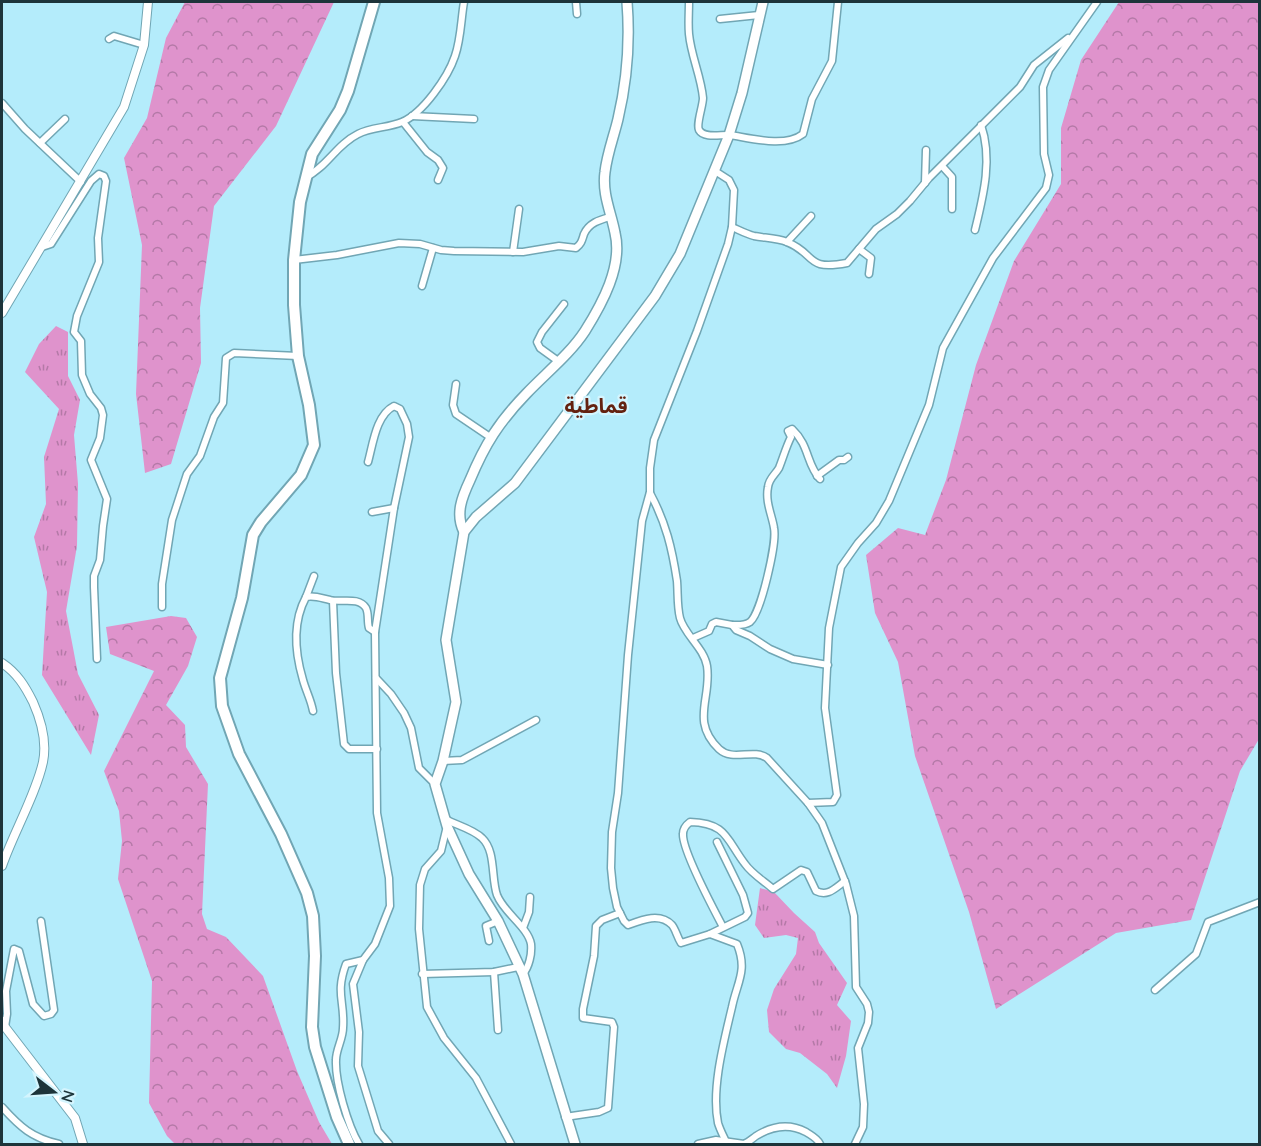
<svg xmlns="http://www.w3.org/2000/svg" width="1261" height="1146" font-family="Quicksand,'Noto Sans Arabic',sans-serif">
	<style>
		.grass { fill: url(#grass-tufts) }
		.forest { fill: url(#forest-crowns) }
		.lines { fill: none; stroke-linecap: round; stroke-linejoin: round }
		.minor-casing { stroke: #71a6b4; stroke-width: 9 }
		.tertiary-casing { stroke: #71a6b4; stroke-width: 10 }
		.secondary-casing { stroke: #71a6b4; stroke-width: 12 }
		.primary-casing { stroke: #71a6b4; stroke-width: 14 }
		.minor { stroke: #fff; stroke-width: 6 }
		.tertiary { stroke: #fff; stroke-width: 8 }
		.secondary { stroke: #fff; stroke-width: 9 }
		.primary { stroke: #fff; stroke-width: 10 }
		.labels { text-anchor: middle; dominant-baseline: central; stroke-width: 4.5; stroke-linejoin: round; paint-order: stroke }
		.quarter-label { font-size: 20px; font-weight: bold; fill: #642210; stroke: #d4f5fe }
	</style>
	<defs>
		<pattern id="grass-tufts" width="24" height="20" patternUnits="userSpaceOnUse" patternTransform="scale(1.5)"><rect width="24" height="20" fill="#df93cc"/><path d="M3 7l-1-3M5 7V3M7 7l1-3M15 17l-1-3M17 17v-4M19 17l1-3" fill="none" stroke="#b479a7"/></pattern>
		<pattern id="forest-crowns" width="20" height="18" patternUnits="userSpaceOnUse" patternTransform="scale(1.5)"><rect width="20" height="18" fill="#df93cc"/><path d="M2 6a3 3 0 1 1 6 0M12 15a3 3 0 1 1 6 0" fill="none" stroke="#b479a7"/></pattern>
	</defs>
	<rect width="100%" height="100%" fill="#b4ecfb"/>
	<g class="grass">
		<polygon points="56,326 68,332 68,376 80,400 74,435 78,484 77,546 66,611 78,674 99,715 91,755 42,675 47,592 34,537 46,504 44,457 59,409 25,372 39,344"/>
		<polygon points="760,888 774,892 794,913 815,932 819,943 847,983 837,1005 851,1021 846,1056 837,1088 827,1074 800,1053 786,1049 769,1032 767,1010 774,989 796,954 798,938 786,935 764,938 755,925"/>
	</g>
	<g class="forest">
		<polygon points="185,2 334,2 276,126 214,206 200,308 201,363 171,464 145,473 136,394 142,245 124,158 147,118 166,38"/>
		<polygon points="1119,2 1259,2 1259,739 1240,771 1191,920 1116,933 996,1009 969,912 915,756 898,662 875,613 866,555 898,528 925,535 946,480 976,365 1014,261 1061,184 1061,128 1081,60"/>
		<polygon points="171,616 186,618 197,637 188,666 166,705 185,725 186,747 208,784 202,914 207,929 226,937 263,976 297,1071 319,1122 332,1144 175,1144 167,1136 149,1103 152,981 118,879 122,841 119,811 104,771 154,671 110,654 106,627"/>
	</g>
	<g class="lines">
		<g class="minor-casing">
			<g id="minor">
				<polyline points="576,2 577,14"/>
				<path d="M689,2C689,12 688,24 689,34C691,56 701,76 703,98C703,106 696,124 699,130C704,139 722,134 730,135C750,138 785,148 803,134L812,99L832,61L838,2"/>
				<polyline points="720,19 759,15"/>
				<polyline points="109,39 114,36 144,45"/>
				<polyline points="2,103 25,129 81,182"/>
				<polyline points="412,116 474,119"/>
				<polyline points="403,122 427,152 438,160 443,168 438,180"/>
				<polyline points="40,143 65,119"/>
				<polyline points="942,166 952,177 952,209"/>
				<path d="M715,171L729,180L734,190L732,227L728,244L697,331L654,440L650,468V492L642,521L628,655L618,793L612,832L611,868L613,888L617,907L624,921L628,925C641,920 660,912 672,925C676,930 677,937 681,943L710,934L737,944C748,971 737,982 732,1007C724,1041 711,1089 718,1123C720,1130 724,1137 727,1144"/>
				<path d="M305,178C328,166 336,145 358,134C371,127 388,128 402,122C423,113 448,77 455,56C461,39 461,19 464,2"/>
				<polyline points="925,183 926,150"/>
				<path d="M732,227C739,230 746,234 754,236C765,238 777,238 787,242C817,254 804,271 847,263L876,229L897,214L910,201L929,178L1020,87L1034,65L1068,38"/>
				<path d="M975,230C983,197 993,159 981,125"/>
				<polyline points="787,242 811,216"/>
				<polyline points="42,247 51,244 91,181 99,174 104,176 106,181 98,238 99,262 77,316 74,332 81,341 82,375 90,394 101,408 103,415 100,438 91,460 107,499 103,526 100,560 94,576 94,587 97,659"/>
				<polyline points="859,249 871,258 869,274"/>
				<polyline points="513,252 519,209"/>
				<path d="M294,260L337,255L399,243L420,244L441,250L454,251L523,252L559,246L576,248C582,243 582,240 584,234C589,223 599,220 610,217"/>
				<polyline points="422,286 433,248"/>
				<polyline points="558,361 540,348 537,342 542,332 564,304"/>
				<polyline points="456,384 453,405 456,414 490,437"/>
				<polyline points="817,476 839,460 844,460 848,457"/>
				<path d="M650,493C666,523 672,548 677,581C678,593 677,606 680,618C684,634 704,648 707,666C712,698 690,721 719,749C733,762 753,748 767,758L808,803L822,823L846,884L854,916L856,987L867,1004L869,1012L868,1023L858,1048L864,1104L863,1127L855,1144"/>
				<polyline points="372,512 394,508"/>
				<polyline points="306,597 314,576"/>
				<polyline points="333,601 336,673 344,744 349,749 377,749"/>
				<polyline points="162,607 162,584 172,520 187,474 200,456 214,417 223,403 226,358 234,353 298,356"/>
				<path d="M732,625C738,625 744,626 750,622C761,613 777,543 774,528C772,515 765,502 768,487C769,478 775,475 779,468C783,458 786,447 791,437L788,431L792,429C810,446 806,464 820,479"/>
				<polyline points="693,638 709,631 712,624 716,622 732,625 736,630 750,636 770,649 793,659 828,665"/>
				<polyline points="376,678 391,694 404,713 411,728 419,768 435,784"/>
				<path d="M313,711C311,700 306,691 303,680C295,653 292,623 306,597C314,595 321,598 330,600C340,603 359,596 366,608C369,614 367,622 369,628L375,632"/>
				<polyline points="443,761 462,760 536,720"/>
				<polyline points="808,803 833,802 837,795 825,708 829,628 841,567 858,543 876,523 889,501 929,405 943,348 993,258 1046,188 1049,175 1044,154 1043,87 1049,70 1097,2"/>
				<path d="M445,819C456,825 473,829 482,838C496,851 491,878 497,895C504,913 528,927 531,944C532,954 529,967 523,974"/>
				<polyline points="447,826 441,851 425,869 420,885 419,929 427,1007 444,1038 476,1078 511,1144"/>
				<path d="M723,927C714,910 682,850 683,834C683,828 686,825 690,822C727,823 726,839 745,864C752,874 764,881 773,889L801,870L807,872L816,891C828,897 835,888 845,881"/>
				<polyline points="523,928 529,912 530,897"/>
				<polyline points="710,934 745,917 748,913 743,895 717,842"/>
				<polyline points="489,941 486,926 498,921"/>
				<polyline points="363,960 353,984 359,1032 358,1066 378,1131 389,1144"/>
				<polyline points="494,972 498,1030"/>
				<polyline points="422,974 494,972 518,967"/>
				<polyline points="1155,990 1196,954 1208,922 1260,902"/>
				<polyline points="5,1027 7,1014 6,991 14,949 19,951 33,1004 44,1016 51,1014 54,1010 41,921"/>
				<path d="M2,1107C20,1127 32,1138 59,1144"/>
				<polyline points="565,1117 599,1112 608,1108 614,1027 612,1022 583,1018 583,1009 594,956 596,926 602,920 620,913"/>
				<path d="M359,1144C348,1126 335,1082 336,1060C336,1049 343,1039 343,1028C345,1001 335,994 346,964L363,960L375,944L390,906L389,878L377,813L375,632L394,508L409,437L407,424L400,409L394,406C376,415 373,444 368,462"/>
				<path d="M698,1144L716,1140L744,1144C749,1142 752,1139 756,1136C772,1126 789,1123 806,1132C812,1136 817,1138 820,1144"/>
			</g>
		</g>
		<g class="tertiary-casing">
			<g id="tertiary">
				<polyline points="2,313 124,107 144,45 148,2"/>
				<path d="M2,663C17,673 25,686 33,702C41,720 47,742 43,762C36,794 13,834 2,866"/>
				<polyline points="2,1021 5,1027 75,1118 83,1144"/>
			</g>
		</g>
		<g class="secondary-casing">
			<g id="secondary">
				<path d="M464,532C455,514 462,497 470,480C485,444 499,422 526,394C546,373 570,354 585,331C602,304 623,266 615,233C611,212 602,194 605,172C607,154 614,136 618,119C627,81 630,40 627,2"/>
				<polyline points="575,1144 523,974 498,921 469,874 447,826 435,784 443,761 456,702 446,640 464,532 476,517 515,483 655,296 680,254 729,135 742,93 763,2"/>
			</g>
		</g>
		<g class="primary-casing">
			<polyline id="primary" points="349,1144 337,1117 315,1047 312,1027 315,956 313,916 307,893 281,834 239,754 222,706 220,678 242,598 253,535 261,522 301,475 314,445 309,405 298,356 294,305 294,260 300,202 312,154 340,110 348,91 374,2"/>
		</g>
		<use href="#minor" class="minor"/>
		<use href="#tertiary" class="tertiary"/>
		<use href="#secondary" class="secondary"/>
		<use href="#primary" class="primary"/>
	</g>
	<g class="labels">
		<g class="quarter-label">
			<text x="596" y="405">قماطية</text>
		</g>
	</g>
	<rect width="1261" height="1146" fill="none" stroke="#1d343a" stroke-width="6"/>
	<g transform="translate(54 1092) rotate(107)" stroke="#d4f5fe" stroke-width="4.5" paint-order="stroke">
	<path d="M0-4.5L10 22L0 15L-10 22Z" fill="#1d343a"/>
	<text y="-9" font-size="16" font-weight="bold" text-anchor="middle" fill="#1d343a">N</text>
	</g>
</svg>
